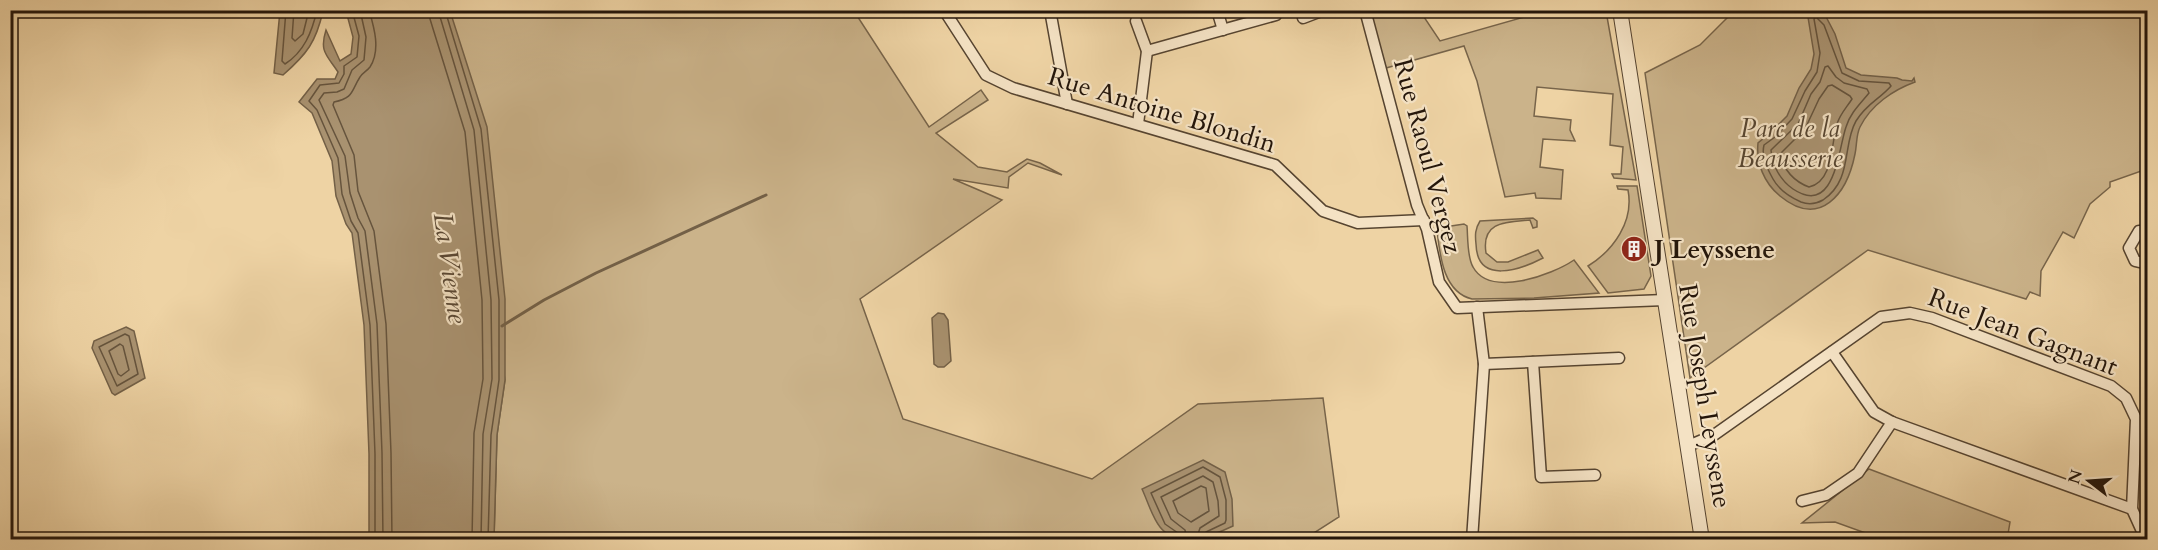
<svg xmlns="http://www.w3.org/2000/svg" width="2158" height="550" font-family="Cardo,serif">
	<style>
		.green { fill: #cbb38a; stroke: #77644a; stroke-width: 1.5 }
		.water { fill: #a99270; stroke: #736047; stroke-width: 1.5 }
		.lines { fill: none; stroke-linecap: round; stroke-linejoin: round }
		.shore { stroke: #66543d; stroke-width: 1.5 }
		.stream { stroke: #736047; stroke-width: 3 }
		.minor-casing { stroke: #564430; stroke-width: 13 }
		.tertiary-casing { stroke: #564430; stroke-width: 16 }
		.minor { stroke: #f4e2c4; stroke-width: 10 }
		.tertiary { stroke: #f4e2c4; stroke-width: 14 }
		.labels { text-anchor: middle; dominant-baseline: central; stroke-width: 4.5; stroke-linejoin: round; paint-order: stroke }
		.street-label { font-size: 26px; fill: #23150a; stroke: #f4e2c4 }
		.park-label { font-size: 26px; font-style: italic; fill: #554430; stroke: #f4e2c4 }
		.poi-label { font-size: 26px; font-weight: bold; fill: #23150a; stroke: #f4e2c4; text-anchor: start }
		.water-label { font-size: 27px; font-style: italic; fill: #594733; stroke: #f4e2c4 }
	</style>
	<rect width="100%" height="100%" fill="#eed3a4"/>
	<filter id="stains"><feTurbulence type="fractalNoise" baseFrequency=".00333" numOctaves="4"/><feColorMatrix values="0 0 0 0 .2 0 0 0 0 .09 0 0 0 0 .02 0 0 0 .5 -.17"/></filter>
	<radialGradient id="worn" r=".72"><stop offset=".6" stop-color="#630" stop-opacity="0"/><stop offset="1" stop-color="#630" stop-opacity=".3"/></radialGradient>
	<g class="green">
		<polygon points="450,11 854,11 929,127 981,90 988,100 936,133 978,167 1007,172 1027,159 1040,163 1062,175 1028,163 1009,177 1008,188 953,179 1002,200 860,299 903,419 1092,479 1198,404 1323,398 1339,517 1303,540 494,539 497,435 505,380"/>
		<polygon points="1370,11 1420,11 1440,41 1545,11 1606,11 1636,180 1614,178 1612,174 1621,174 1623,147 1610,145 1613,94 1537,87 1534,116 1571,120 1570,130 1575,141 1543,139 1540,167 1563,170 1561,199 1536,198 1535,193 1505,197 1477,81 1464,46 1386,68"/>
		<polygon points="1734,11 2147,11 2147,169 2110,182 2110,187 2090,204 2074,238 2063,232 2041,271 2040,296 2030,292 2026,299 1868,250 1690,378 1645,73 1700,45"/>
		<path d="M1617,186H1637L1651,276L1644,289L1608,293L1588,266C1614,250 1634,221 1628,190L1618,189Z"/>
		<path d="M1533,218L1537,221V227L1533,228L1530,220C1506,222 1481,221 1486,253L1497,262H1508L1538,250L1543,258C1520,270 1477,285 1476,244C1475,235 1475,229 1480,221Z"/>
		<path d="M1464,224L1467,226C1468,238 1467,257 1473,267C1490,298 1552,275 1574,260L1599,293L1534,298L1472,299C1443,292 1440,255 1437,231L1438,228Z"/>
		<polygon points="1869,469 2010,522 2007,540 1882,539 1835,522 1802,523"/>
	</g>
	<g class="water">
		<path d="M280,11H323C316,42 307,54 283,75L274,73Z"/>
		<path d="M346,11H450L487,127L505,299V380L497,435L494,539H369V454L364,325L352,233L346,224L336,196L332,161L312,113L299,102L317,79H335L338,72C327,55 319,52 326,30L340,61L351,54L353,37Z"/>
		<path d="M1807,11H1823L1835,34L1846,68L1861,75L1897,78L1902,80L1912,81L1914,78L1915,82C1893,90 1871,105 1860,127C1856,135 1857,145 1855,154C1847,194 1820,229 1780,196C1764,183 1756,163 1758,143L1770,133L1787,116L1799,88L1811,69L1814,54Z"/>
		<polygon points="938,313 944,314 948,320 951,361 944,367 938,367 934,364 932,318"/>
		<polygon points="126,327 134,331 145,378 115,395 112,393 92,348 94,341"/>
		<path d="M1203,460L1225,472L1232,499L1233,526C1212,536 1178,550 1160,527C1152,517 1148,502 1142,489Z"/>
	</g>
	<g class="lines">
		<g class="shore">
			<path d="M286,10L282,61L285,64C304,52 312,32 317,10"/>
			<polyline points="294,10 292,38 295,41 303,34 309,10"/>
			<polyline points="352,10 359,36 357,57 344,66 344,74 339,83 320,85 309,101 317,110 338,158 342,194 351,221 358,233 370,325 375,454 375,540"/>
			<polyline points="360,10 366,37 364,60 352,70 344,89 337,92 324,93 319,100 345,156 350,193 358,218 365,231 377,324 382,453 383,540"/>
			<path d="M369,10C374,27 381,50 370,67C367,71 362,73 360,77C351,91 354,98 334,102L333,105L354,155L358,191L374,231L386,324L391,453L392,540"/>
			<polyline points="429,10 430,19 465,132 482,300 483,379 474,433 472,540"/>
			<polyline points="438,10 474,130 491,300 492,379 483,434 481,540"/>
			<polyline points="445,10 481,129 499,300 499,380 491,435 488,540"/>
			<path d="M1816,17L1824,25L1842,73L1859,81L1889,83L1891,86C1880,99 1867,103 1856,121C1842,145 1853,180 1823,200C1816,204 1809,205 1801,202C1790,197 1779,190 1773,179C1767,168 1761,157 1764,145L1775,137L1792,119L1805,91L1817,72L1820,53L1814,19Z"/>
			<path d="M1828,66L1836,77L1844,83L1867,89L1869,93C1861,103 1850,113 1846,127C1838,150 1835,217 1793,189C1780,180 1772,165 1771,150L1798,124L1811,94L1820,82L1825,67Z"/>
			<path d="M1828,86L1832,85L1850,96L1852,99C1847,107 1840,114 1837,124C1831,142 1834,182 1809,187C1795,182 1783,170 1780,154L1805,129L1819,99Z"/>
			<polygon points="125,334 129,336 138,374 117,386 99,347"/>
			<polygon points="120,344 123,346 129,370 121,376 118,374 109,351"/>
			<polygon points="1201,486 1206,488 1209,511 1191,522 1178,513 1173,501"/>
			<polyline points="1179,540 1178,533 1165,524 1151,493 1203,467 1220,477 1226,500 1226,520 1225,523 1206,532 1204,540"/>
			<polyline points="1187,540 1185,530 1171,519 1161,497 1203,476 1213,482 1218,501 1219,516 1200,528 1196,540"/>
		</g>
		<polyline class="stream" points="502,326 544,300 596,273 766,195"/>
		<g class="minor-casing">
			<g id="minor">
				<polyline points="944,10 986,75 1013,88 1275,165 1323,211 1358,223 1424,220"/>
				<polyline points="1050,10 1067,104"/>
				<polyline points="1217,10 1223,30"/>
				<polyline points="1365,10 1417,205 1427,229 1439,282 1457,308 1665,300"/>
				<polyline points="1303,18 1324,10"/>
				<polyline points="1136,21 1147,51 1138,124"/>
				<polyline points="1147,51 1276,15"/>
				<polyline points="2148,231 2139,231 2129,248 2135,261 2148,264"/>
				<polyline points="1832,352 1874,412 1892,422 2132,509"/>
				<polyline points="1533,362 1541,477 1595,475"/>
				<polyline points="1484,364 1619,358"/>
				<polyline points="1688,446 1714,435 1881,317 1910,313 1932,318 2111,386 2126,398 2136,419 2132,509 2146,540"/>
				<polyline points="1802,501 1826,495 1858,473 1892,422"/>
				<polyline points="1472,540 1484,364 1477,307"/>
			</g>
		</g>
		<g class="tertiary-casing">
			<polyline id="tertiary" points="1620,10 1702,540"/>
		</g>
		<use href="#minor" class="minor"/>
		<use href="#tertiary" class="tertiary"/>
	</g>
	<defs>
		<g id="building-disc" transform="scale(1.35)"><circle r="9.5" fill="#8f2418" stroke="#f4e2c4"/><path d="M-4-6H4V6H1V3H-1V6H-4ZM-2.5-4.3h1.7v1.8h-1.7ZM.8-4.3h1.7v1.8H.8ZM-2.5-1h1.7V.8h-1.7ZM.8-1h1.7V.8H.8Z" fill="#fff"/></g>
	</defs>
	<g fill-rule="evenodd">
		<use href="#building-disc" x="1634" y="249"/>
	</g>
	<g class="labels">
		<g class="street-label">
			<text transform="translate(1162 110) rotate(17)">Rue Antoine Blondin</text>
			<text transform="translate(1428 156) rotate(75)">Rue Raoul Vergez</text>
			<text transform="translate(2023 332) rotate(21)">Rue Jean Gagnant</text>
			<text transform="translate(1705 396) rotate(81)">Rue Joseph Leyssene</text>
		</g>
		<g class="park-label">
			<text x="1790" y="128">Parc de la<tspan x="1790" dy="30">Beausserie</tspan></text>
		</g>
		<g class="poi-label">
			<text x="1654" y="249">J Leyssene</text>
		</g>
		<g class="water-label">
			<text transform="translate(450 268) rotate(82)">La Vienne</text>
		</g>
	</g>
	<rect width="2158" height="550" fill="none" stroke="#eed3a4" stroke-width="36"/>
	<rect x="12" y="12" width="2134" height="526" fill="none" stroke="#23150a" stroke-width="3"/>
	<rect x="18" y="18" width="2122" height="514" fill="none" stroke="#23150a" stroke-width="1.5"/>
	<g transform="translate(2089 481) rotate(287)" stroke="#f4e2c4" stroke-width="4.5" paint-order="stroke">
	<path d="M0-4.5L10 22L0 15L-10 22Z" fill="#23150a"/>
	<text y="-9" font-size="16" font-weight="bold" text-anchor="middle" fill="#23150a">N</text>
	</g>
	<rect width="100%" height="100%" filter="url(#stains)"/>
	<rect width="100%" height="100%" fill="url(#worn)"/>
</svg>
